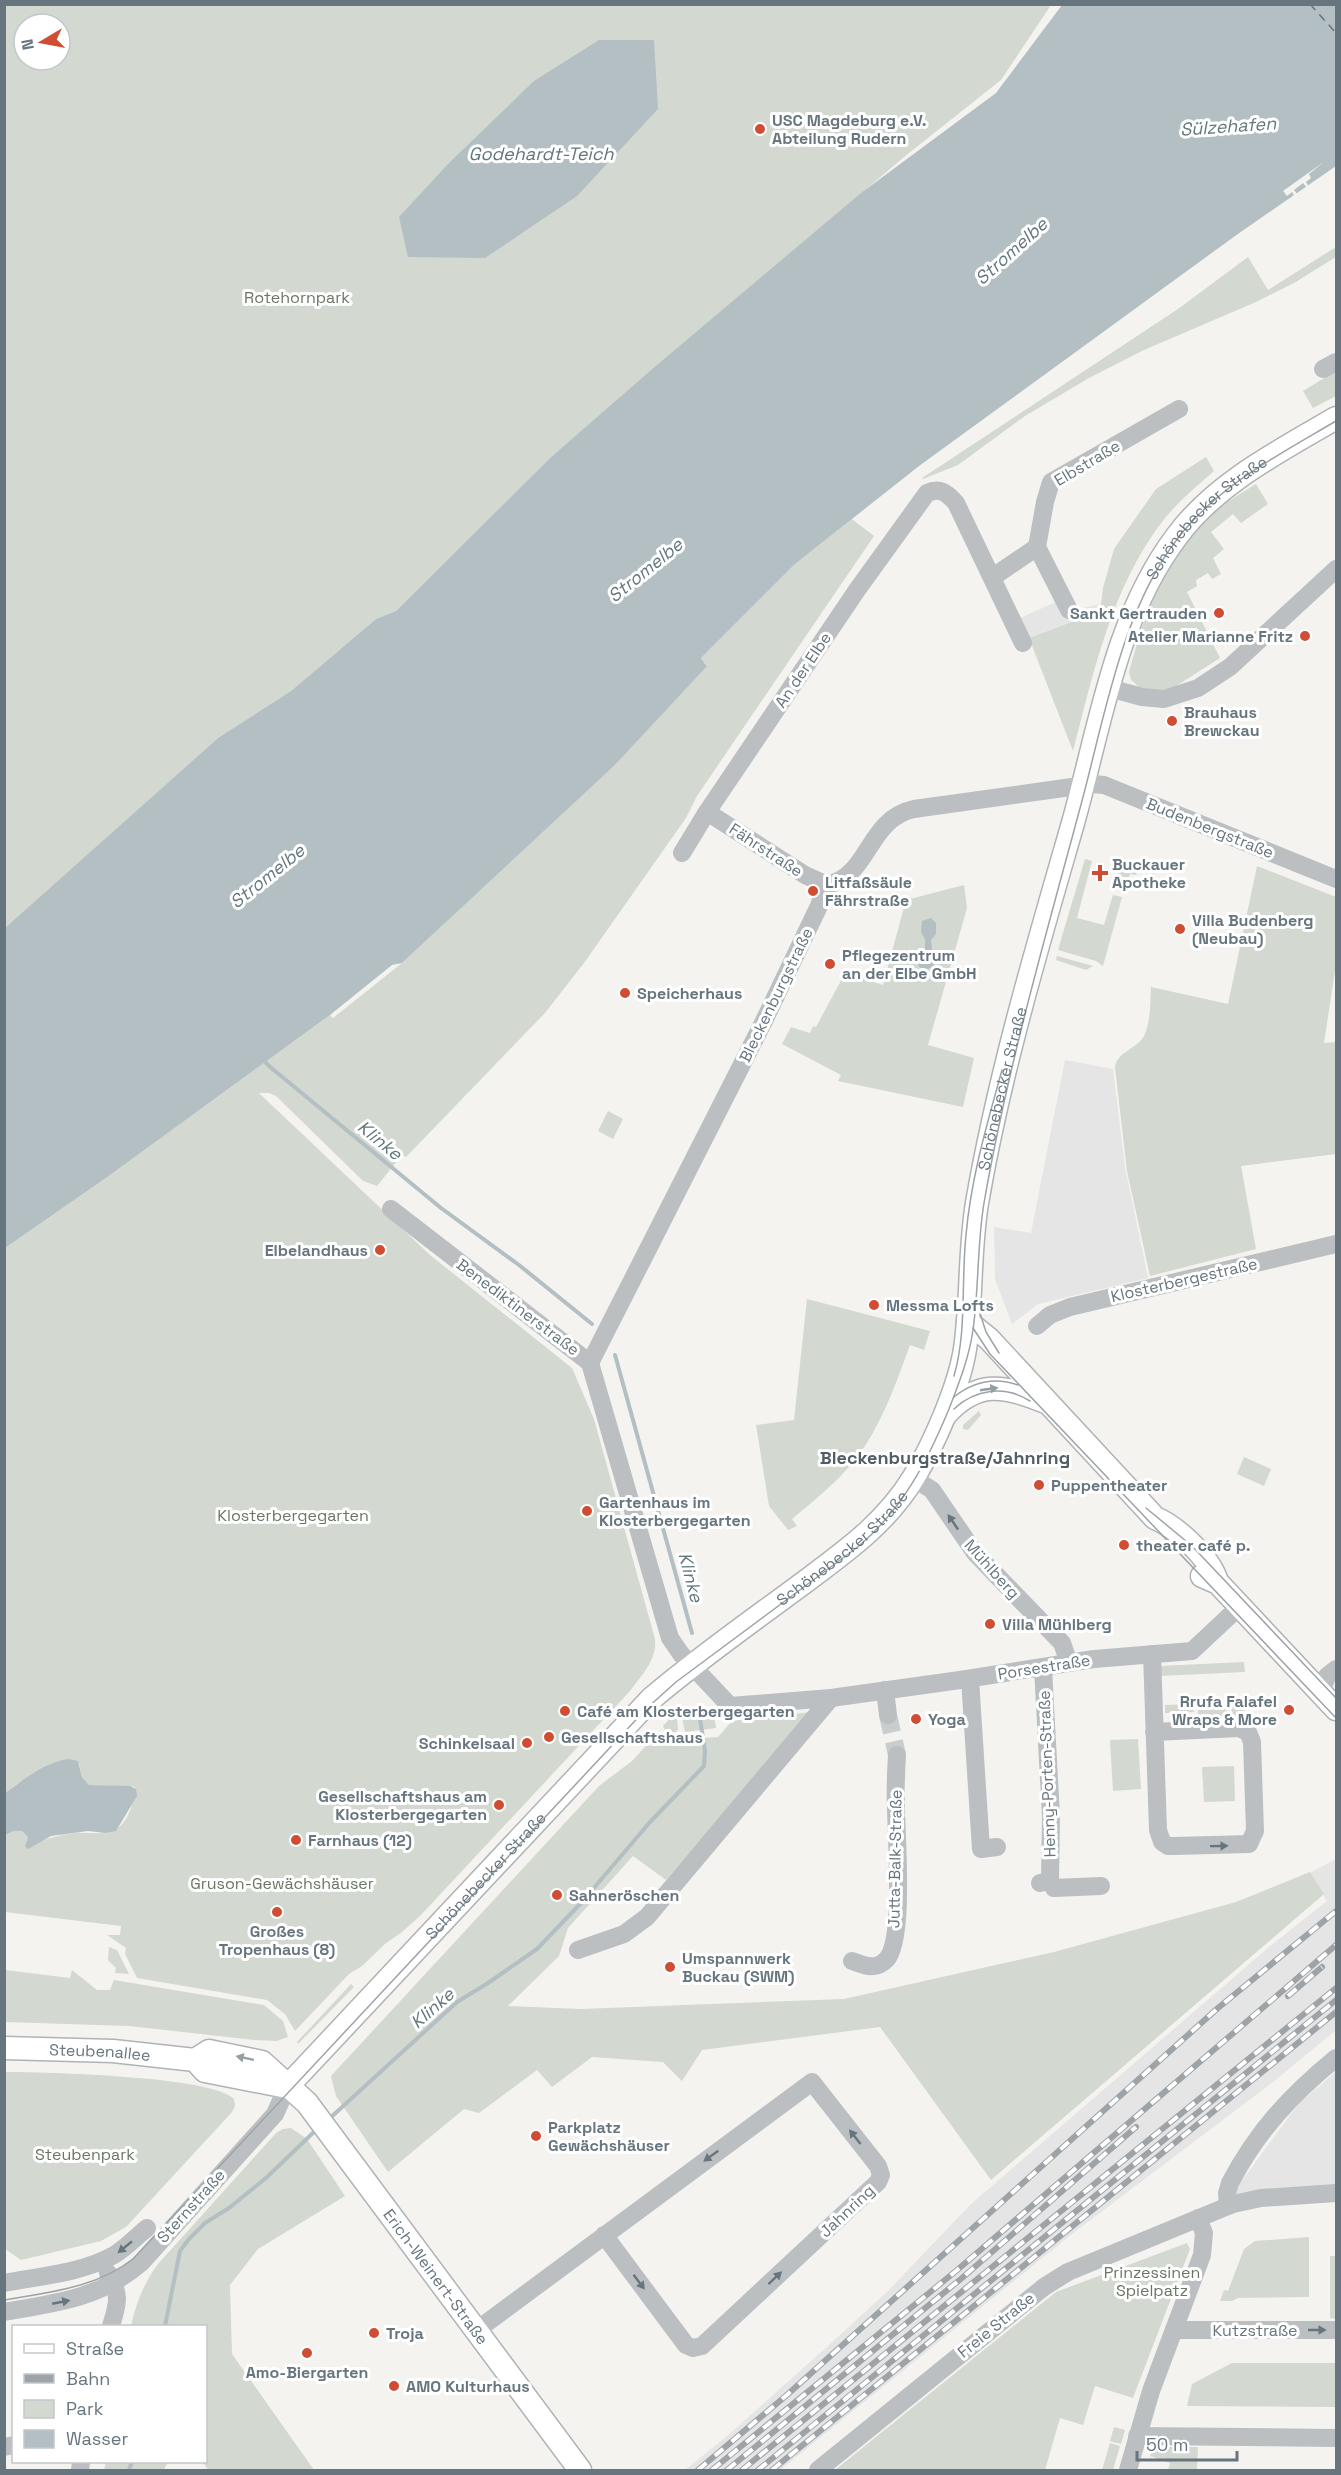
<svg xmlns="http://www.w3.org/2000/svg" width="1341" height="2475" font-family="'Space Grotesk',sans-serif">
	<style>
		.built { fill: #e4e5e4 }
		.green { fill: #d3d8d0; fill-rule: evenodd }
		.water { fill: #b3bfc2 }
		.pier { fill: #f4f3f0 }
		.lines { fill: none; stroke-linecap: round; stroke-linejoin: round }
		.stream { stroke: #b3bfc2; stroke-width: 4 }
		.ferry { stroke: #62777b; stroke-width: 1.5; stroke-dasharray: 8 6; stroke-linecap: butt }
		.minor-tunnel { stroke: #c9cdce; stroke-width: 18; stroke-dasharray: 18 9; stroke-linecap: butt }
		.major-casing { stroke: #afb3b6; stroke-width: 25 }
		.minor { stroke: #bbbfc2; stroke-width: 18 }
		.major { stroke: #fff; stroke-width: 22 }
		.tram { stroke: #9da3a7; stroke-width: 1.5 }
		.rail-casing { stroke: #9da3a7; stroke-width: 6 }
		.rail { stroke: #fff; stroke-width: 4; stroke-dasharray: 11; stroke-linecap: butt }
		.oneway { fill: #949ea5 }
		.oneway2 { fill: #66757e }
		.poi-dot { fill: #d04d34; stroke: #fff; stroke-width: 2 }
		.labels { text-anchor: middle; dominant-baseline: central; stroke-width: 6; stroke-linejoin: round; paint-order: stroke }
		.poi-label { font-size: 16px; font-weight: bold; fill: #66757e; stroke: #fff; text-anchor: start }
		.park-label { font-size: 16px; fill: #697664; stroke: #fff }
		.street-label { font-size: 16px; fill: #66757e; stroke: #fff }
		.water-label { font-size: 18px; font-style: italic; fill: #62777b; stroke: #fff }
		.neighbourhood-label { font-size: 18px; font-weight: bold; fill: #535e64; stroke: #fff }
	</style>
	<rect width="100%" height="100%" fill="#f4f3f0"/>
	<g class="built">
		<polygon points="1058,601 1064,613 1099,604 1100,610 1029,638 1020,618"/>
		<polygon points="1065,1060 1113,1069 1125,1167 1148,1278 1038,1304 1012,1324 995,1279 994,1227 1031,1233"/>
		<polygon points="1336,1859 1336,2030 1273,2082 1072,2234 780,2470 685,2470 726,2437 829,2345 888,2291 971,2204 1269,1947 1327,1901 1310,1873"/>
		<polygon points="1336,2072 1336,2189 1230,2197 1299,2103"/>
	</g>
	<g class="green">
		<path d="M4,5H1051L1001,80L904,157L550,458L396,611L376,619L291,691L218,738L5,929ZM24,24H60V60H24Z"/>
		<polygon points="1336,247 1336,257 1294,283 1256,302 1144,350 1089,378 1025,416 958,465 923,479 922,478 1178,309 1248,257 1268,290"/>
		<polygon points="1336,371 1336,396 1313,408 1303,391"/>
		<path d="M1206,457L1214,471C1197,486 1179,501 1165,518C1112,585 1094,671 1073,751L1029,638L1100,611L1103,588L1114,549L1156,489Z"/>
		<polygon points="1256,484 1268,504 1241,523 1233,514 1211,532 1224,549 1213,558 1221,574 1212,579 1208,573 1196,580 1197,586 1187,592 1220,658 1173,688 1158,692 1139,687 1131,680 1129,672 1141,629 1154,597 1187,537 1219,507"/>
		<path d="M852,519L874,536L697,796L686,818L584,963L545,1013L406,1157L402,1155L377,1186L363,1181L276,1096L269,1093H259L430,1255L572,1368L594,1419L655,1639C657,1660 642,1675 630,1691L420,1916L402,1932L385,1944L362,1966L349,1974L295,2031L285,2014L267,2000L137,1978L125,1954L126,1948L107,1935H120L121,1926L5,1912V1835L14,1831H22L28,1837L25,1846C42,1840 58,1835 75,1833C85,1832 94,1834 104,1833C126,1832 134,1805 135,1787L89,1785L82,1777L79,1763L21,1781L5,1793V1248L106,1178L330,1015L333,1018L402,963L614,766L707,665L701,658L795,564Z"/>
		<polygon points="1123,858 1156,868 1155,874 1138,869 1136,875 1130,874 1124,893 1114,889"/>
		<polygon points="1085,859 1092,861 1077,918 1104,925 1113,895 1122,897 1103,966 1096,961 1058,950"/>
		<path d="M1257,866L1336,897V964L1324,1043L1336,1042V1154L1241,1166L1256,1249L1150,1276L1127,1171L1115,1067C1118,1051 1137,1049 1144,1036C1151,1021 1150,1003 1151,987L1228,1004Z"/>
		<polygon points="964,885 967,908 928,1045 974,1058 963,1107 838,1081 841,1075 782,1044 791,1027 810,1033 813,1026 816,1027 845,973 883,985 906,900"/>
		<polygon points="1057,956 1093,966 1086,970 1056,960"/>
		<polygon points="608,1111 623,1119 613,1139 598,1131"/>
		<path d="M807,1299L930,1331L924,1350L910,1345C895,1386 878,1436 847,1469C831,1487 811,1503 792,1519L797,1526L788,1530L769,1506L756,1425L794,1420Z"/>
		<polygon points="979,1411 981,1415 968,1430 963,1429 963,1425"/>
		<polygon points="1244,1457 1271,1469 1264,1486 1237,1474"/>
		<polygon points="1244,1662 1245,1672 1160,1676 1160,1666"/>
		<polygon points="1227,1703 1227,1720 1198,1721 1198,1704"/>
		<polygon points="1231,1703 1244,1703 1245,1719 1232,1720"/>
		<polygon points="1194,1704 1194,1712 1165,1713 1165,1705"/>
		<polygon points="700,1705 715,1721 716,1728 685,1732 682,1718 692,1708"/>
		<polygon points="811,1712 666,1880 633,1856 568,1928 559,1956 508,2006 581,2009 844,1999 1054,1952 1236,1902 1310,1872 1324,1894 991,2180 880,2027 702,2050 682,2081 663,2062 592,2057 552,2087 537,2070 479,2113 464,2109 388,2172 336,2096 331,2076 599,1786 632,1761 653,1738 673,1740 718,1737 732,1721"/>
		<polygon points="672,1716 677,1718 678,1730 674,1733 666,1733 663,1726"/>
		<polygon points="1138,1739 1141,1789 1113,1791 1110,1740"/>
		<polygon points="1234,1766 1235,1801 1204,1802 1202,1767"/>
		<polygon points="109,1947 117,1950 129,1974 115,1973 116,1968 108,1960"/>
		<polygon points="5,1970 70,1978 72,1970 97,1990 110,1990 114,1980 264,2005 283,2021 288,2037 277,2041 254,2040 129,2026 5,2022"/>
		<polygon points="351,1984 354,1987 298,2044 297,2042"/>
		<path d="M5,2072C42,2072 212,2076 234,2099L235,2106L232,2112L126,2227L101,2241L21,2260L5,2249Z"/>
		<path d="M291,2128L307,2139L345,2196L258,2249L230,2285L232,2354L314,2470H208L203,2462H206V2326H131C136,2303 144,2283 158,2264L276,2133L283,2129Z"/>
		<polygon points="1309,2237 1309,2297 1238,2298 1232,2301 1220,2301 1224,2290 1228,2291 1244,2249 1255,2241"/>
		<polygon points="1187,2243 1190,2249 1133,2398 1095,2386 1083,2425 1060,2418 1045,2470 835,2470 1056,2292"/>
		<polygon points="1330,2256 1336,2256 1336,2319 1330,2318"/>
		<polygon points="1232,2363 1336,2363 1336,2407 1187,2406 1192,2384"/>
		<polygon points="1114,2427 1125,2430 1121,2444 1110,2441"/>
		<polygon points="1110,2443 1120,2446 1113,2470 1102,2470"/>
		<polygon points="1153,2447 1198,2447 1197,2470 1168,2470 1170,2463 1150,2456"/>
		<polygon points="106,2462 171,2462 166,2465 164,2470 104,2470"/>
	</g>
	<g class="water">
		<polygon points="1062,5 1336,5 1336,166 1235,236 919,466 795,564 701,658 707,666 614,766 402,963 392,965 330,1015 106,1178 5,1248 4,929 218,738 291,691 376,619 396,611 550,458 657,365 861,193 996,93"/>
		<polygon points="599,40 654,40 658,109 577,196 485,258 408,257 399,217 449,163 534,81"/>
		<polygon points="931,918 936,923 936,934 931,940 934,965 927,970 920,968 918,964 925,950 925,939 921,932 922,921"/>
		<path d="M69,1759L78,1761L82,1777L89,1785L130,1786L136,1789L137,1796L116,1831L105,1833L88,1831L51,1836L28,1849L25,1846L28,1837L22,1831H14L5,1835V1793C23,1780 45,1762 69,1759Z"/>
	</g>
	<polygon class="pier" points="1325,161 1309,174 1311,178 1306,182 1309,187 1307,188 1303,183 1294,190 1298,195 1295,197 1292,192 1287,196 1283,191"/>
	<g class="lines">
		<g class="stream">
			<polyline points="261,1057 269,1066 441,1208 519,1265 592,1324"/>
			<polyline points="615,1355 692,1633"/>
			<polyline points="329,2119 457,2002 488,1983 537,1949 582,1902 650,1822 704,1766 705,1751 698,1706"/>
			<polyline points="165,2326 180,2251 189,2239 205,2223 229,2208 266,2178 316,2130"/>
			<polyline points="129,2470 132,2462"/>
		</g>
		<polyline class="ferry" points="1310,4 1336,33"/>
		<polyline class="minor-tunnel" points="888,1715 897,1755"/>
		<g class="major-casing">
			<g id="major">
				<path d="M968,1322L989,1339L1155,1518C1177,1527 1211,1559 1217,1582"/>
				<path d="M946,1414C977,1380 1004,1385 1043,1401"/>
				<polyline points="1202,1576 1218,1583 1336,1709"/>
				<path id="s1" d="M4,2048L113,2051L195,2060L205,2071L287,2087"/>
				<path id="s2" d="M195,2060L209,2051L262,2062L307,2103L580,2470"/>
				<path id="s3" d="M287,2087L651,1699C698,1659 748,1624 798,1587C842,1554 885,1525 914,1477C934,1444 959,1387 965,1349C972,1301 969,1252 977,1203C999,1075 1037,948 1073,823C1100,727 1115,618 1177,536C1216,483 1280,451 1336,418"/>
			</g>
		</g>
		<g class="minor">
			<polyline points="1323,369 1336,362"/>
			<polyline points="993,577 1037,547"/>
			<polyline points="1069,610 1037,547 1045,502 1051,482 1179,409"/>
			<polyline points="1109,688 1142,697 1164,699 1198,688 1230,667 1336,569"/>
			<polyline points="707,812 805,875 827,885"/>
			<path d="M682,853L707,812L857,590L927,493C940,487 947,493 956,503L1023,643"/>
			<polyline points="391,1209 590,1363 670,1638 681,1654 730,1706 831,1698 960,1680 1094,1659 1192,1651 1239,1607"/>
			<polyline points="1037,1326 1050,1315 1070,1307 1336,1244"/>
			<path d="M590,1363L764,1021L818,908L827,885C870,876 867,819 914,809L1093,784L1104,785L1336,879"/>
			<polyline points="913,1478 932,1490 975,1553 1062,1643 1069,1663"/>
			<polyline points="1152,1654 1158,1830 1162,1842 1168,1846 1174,1846 1249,1844 1255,1831 1252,1742 1248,1732 1239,1728 1154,1732"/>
			<polyline points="970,1679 981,1849 997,1847"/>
			<polyline points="885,1690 888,1715"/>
			<polyline points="1321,1693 1327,1676 1336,1669"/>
			<polyline points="1050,1881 1054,1888 1101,1886"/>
			<polyline points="1040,1883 1050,1881 1051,1816 1043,1668"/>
			<polyline points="578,1950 624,1934 647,1917 831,1698"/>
			<path d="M852,1961C864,1965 875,1971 886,1960C905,1942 896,1834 896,1806C895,1789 896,1772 897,1755"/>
			<path d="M1228,2206L1227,2193L1230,2183C1258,2130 1291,2095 1336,2058"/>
			<path d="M108,2273C121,2295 118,2303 111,2326"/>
			<path d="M4,2283C40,2276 82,2273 114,2255C126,2248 136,2237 147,2228"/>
			<path d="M4,2312C56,2303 99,2299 141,2263L275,2114L287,2087"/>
			<polyline points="477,2330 812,2082 878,2166 881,2175 878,2182 702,2346 693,2348 686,2345 604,2235"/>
			<polyline points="1174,2330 1336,2330"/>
			<polyline points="1137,2436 1336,2438"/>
			<polyline points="4,2447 14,2445"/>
			<polyline points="80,2470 81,2462"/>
			<polyline points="818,2470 1044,2287 1068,2272 1233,2204 1261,2198 1336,2193"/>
			<polyline points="1128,2470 1151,2391 1202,2255 1204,2233 1198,2218"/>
		</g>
		<use href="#major" class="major"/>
		<g class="tram">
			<polyline points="979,1310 986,1332 999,1353"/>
			<polyline points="973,1328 990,1354 1336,1718"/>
			<path d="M954,1376C967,1331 961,1282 966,1235C971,1178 987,1124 1002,1070"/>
			<path d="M954,1397C973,1382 995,1377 1018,1385"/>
			<path d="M954,1409C975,1389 1005,1385 1030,1401"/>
			<polyline points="1146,1508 1192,1546 1336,1698"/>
			<path d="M4,2300C50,2292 96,2288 133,2259L646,1709L676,1682L859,1546C903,1508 927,1462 949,1409C959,1383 969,1358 973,1330C979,1288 977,1245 984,1203C1007,1070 1044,942 1079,812C1104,722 1120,613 1178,538C1219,485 1280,454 1336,421"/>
		</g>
		<g class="rail-casing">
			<g id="rail">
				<polyline points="1288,1996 1322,1967"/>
				<polyline points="698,2470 788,2394 1218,2008 1336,1911"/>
				<polyline points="712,2470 956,2271 1336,1945"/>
				<polyline points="727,2470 962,2278 1136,2127"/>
				<polyline points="742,2470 1336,1988"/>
				<polyline points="758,2470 1336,2000"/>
				<polyline points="772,2470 1336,2012"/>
			</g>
		</g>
		<use href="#rail" class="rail"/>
	</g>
	<defs><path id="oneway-solid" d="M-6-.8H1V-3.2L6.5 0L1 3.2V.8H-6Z" transform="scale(1.5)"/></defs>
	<g class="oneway">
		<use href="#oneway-solid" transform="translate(989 1389) rotate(-8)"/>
		<use href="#oneway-solid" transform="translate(245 2058) rotate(-168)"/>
	</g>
	<g class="oneway2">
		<use href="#oneway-solid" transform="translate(953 1522) rotate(-124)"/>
		<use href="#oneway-solid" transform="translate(1219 1846) rotate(-1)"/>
		<use href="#oneway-solid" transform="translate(855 2137) rotate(-128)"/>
		<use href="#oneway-solid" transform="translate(711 2156) rotate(144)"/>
		<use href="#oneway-solid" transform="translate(125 2247) rotate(141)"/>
		<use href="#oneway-solid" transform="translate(775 2278) rotate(-43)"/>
		<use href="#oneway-solid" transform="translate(639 2282) rotate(53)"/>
		<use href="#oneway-solid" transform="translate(61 2302) rotate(-11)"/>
		<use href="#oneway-solid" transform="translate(1317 2330)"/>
	</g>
	<g class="poi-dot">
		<circle cx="760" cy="129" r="6"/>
		<circle cx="1219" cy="613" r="6"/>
		<circle cx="1305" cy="636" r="6"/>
		<circle cx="1172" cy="721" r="6"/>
		<path d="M1097 864h6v6h6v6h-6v6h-6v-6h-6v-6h6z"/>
		<circle cx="813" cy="891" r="6"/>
		<circle cx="1180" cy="929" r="6"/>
		<circle cx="830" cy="964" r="6"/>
		<circle cx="625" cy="993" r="6"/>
		<circle cx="380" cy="1250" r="6"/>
		<circle cx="874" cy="1305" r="6"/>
		<circle cx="1039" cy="1485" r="6"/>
		<circle cx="587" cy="1511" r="6"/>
		<circle cx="1124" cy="1545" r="6"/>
		<circle cx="990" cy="1624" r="6"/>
		<circle cx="1289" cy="1710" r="6"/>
		<circle cx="565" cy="1711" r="6"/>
		<circle cx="916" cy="1719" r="6"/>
		<circle cx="549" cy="1737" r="6"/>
		<circle cx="527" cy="1743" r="6"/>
		<circle cx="499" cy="1805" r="6"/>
		<circle cx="296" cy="1840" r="6"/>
		<circle cx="557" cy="1895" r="6"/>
		<circle cx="277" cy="1912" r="6"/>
		<circle cx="670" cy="1967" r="6"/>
		<circle cx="536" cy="2136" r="6"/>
		<circle cx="374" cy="2333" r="6"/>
		<circle cx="307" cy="2353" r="6"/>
		<circle cx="394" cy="2386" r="6"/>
	</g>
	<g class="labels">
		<g class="poi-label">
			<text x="772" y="120">USC Magdeburg e.V.<tspan x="772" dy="18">Abteilung Rudern</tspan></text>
			<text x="1207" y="613" text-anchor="end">Sankt Gertrauden</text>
			<text x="1293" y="636" text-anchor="end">Atelier Marianne Fritz</text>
			<text x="1184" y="712">Brauhaus<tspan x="1184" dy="18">Brewckau</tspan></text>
			<text x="1112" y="864">Buckauer<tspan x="1112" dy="18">Apotheke</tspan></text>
			<text x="825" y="882">Litfaßsäule<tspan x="825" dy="18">Fährstraße</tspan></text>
			<text x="1192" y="920">Villa Budenberg<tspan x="1192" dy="18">(Neubau)</tspan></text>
			<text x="842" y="955">Pflegezentrum<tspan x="842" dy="18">an der Elbe GmbH</tspan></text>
			<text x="637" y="993">Speicherhaus</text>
			<text x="368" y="1250" text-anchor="end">Elbelandhaus</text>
			<text x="886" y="1305">Messma Lofts</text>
			<text x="1051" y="1485">Puppentheater</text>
			<text x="599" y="1502">Gartenhaus im<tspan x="599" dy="18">Klosterbergegarten</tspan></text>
			<text x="1136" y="1545">theater café p.</text>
			<text x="1002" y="1624">Villa Mühlberg</text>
			<text x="1277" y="1701" text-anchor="end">Rrufa Falafel<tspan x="1277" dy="18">Wraps &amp; More</tspan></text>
			<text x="577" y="1711">Café am Klosterbergegarten</text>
			<text x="928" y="1719">Yoga</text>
			<text x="561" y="1737">Gesellschaftshaus</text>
			<text x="515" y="1743" text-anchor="end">Schinkelsaal</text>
			<text x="487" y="1796" text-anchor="end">Gesellschaftshaus am<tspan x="487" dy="18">Klosterbergegarten</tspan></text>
			<text x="308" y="1840">Farnhaus (12)</text>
			<text x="569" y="1895">Sahneröschen</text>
			<text x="277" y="1931" text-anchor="middle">Großes<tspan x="277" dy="18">Tropenhaus (8)</tspan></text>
			<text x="682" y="1958">Umspannwerk<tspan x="682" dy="18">Buckau (SWM)</tspan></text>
			<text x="548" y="2127">Parkplatz<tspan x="548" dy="18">Gewächshäuser</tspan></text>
			<text x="386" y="2333">Troja</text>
			<text x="307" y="2372" text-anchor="middle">Amo-Biergarten</text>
			<text x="406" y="2386">AMO Kulturhaus</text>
		</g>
		<g class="park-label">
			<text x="297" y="297">Rotehornpark</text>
			<text x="293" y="1515">Klosterbergegarten</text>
			<text x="282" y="1883">Gruson-Gewächshäuser</text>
			<text x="85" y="2154">Steubenpark</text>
			<text x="1152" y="2272">Prinzessinen<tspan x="1152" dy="18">Spielpatz</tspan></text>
		</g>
		<g class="street-label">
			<text transform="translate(1087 463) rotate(-31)">Elbstraße</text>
			<text stroke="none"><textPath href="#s3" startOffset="1896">Schönebecker Straße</textPath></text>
			<text transform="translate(803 670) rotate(-56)">An der Elbe</text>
			<text transform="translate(1210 828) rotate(22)">Budenbergstraße</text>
			<text transform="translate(766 850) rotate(33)">Fährstraße</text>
			<text transform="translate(776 995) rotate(-64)">Bleckenburgstraße</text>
			<text stroke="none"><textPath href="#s3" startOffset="1280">Schönebecker Straße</textPath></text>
			<text transform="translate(1184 1280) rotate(-13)">Klosterbergestraße</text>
			<text transform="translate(518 1307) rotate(37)">Benediktinerstraße</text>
			<text stroke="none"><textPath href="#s3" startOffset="776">Schönebecker Straße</textPath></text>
			<text transform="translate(992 1569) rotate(48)">Mühlberg</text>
			<text transform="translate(1044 1667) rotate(-9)">Porsestraße</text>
			<text transform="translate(1047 1774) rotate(-92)">Henny-Porten-Straße</text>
			<text transform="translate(895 1859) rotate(-89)">Jutta-Balk-Straße</text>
			<text stroke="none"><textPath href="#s3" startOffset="290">Schönebecker Straße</textPath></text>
			<text stroke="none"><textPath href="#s1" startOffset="96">Steubenallee</textPath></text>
			<text transform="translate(191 2206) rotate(-48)">Sternstraße</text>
			<text transform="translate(847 2211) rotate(-43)">Jahnring</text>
			<text stroke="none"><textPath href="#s2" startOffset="348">Erich-Weinert-Straße</textPath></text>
			<text transform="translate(996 2325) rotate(-39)">Freie Straße</text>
			<text x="1255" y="2330">Kutzstraße</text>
		</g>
		<g class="water-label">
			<text transform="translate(1228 126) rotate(-4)">Sülzehafen</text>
			<text x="541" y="153">Godehardt-Teich</text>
			<text transform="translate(1011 251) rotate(-42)">Stromelbe</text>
			<text transform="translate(645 570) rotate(-39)">Stromelbe</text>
			<text transform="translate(267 876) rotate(-39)">Stromelbe</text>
			<text transform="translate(380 1140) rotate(39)">Klinke</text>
			<text transform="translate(691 1577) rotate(75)">Klinke</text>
			<text transform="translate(432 2008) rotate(-41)">Klinke</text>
		</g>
		<g class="neighbourhood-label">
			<text x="945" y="1457">Bleckenburgstraße/Jahnring</text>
		</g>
	</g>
	<rect width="1341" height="2475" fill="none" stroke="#66757e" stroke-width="12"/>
	<rect x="12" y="2325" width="195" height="138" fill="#ffffff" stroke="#c2c8cb" stroke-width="1.5"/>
	<rect x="24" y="2344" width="30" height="9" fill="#ffffff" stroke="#c2c8cb" stroke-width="1.5"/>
	<text x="66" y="2355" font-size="18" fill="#66757e">Straße</text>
	<rect x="24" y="2374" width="30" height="9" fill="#9da3a7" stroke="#c2c8cb" stroke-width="1.5"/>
	<text x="66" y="2385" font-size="18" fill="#66757e">Bahn</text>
	<rect x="24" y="2400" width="30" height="18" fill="#d3d8d0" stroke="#c2c8cb" stroke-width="1.5"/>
	<text x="66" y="2415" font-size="18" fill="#66757e">Park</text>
	<rect x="24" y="2430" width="30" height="18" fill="#b3bfc2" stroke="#c2c8cb" stroke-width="1.5"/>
	<text x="66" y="2445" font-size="18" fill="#66757e">Wasser</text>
	<g transform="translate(42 42) rotate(260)"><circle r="28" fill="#ffffff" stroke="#c2c8cb" stroke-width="1.5"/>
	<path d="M0-4.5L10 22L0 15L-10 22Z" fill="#d04d34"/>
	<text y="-9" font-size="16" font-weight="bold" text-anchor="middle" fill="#66757e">N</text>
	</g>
	<path d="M1137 2451v9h100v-9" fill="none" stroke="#66757e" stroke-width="3"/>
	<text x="1146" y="2451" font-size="18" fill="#66757e" stroke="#ffffff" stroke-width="4.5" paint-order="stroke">50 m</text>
</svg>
